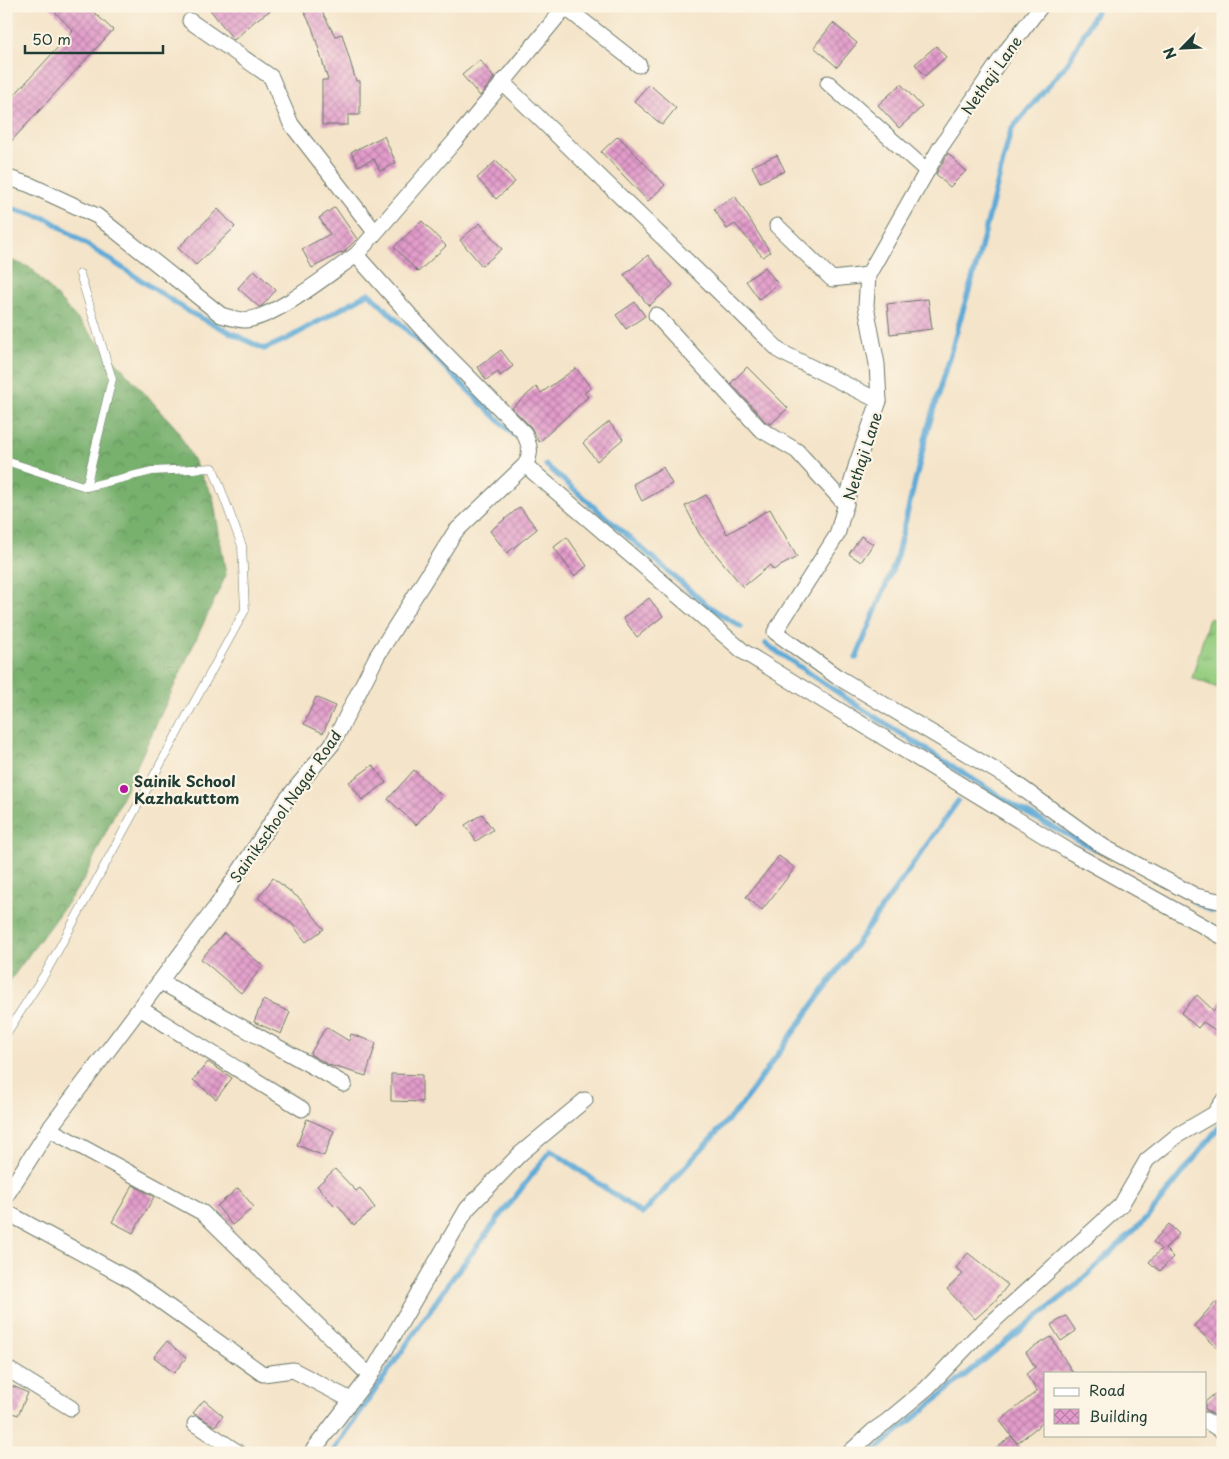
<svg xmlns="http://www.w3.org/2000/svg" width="1229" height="1459" font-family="'Playpen Sans',sans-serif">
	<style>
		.forest { fill: url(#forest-crowns); stroke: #4c7651 }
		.park { fill: url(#park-tufts); stroke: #5a855a }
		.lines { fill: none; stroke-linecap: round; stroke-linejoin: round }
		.stream { stroke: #5faad7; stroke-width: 5.5 }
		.building { fill: url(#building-cross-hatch) }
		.lane-casing { stroke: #6a7768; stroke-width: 9 }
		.street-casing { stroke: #6a7768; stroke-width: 17 }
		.lane { stroke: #fff; stroke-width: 8 }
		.street { stroke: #fff; stroke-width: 15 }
		.poi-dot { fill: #b5179e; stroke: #fcf5e5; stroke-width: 2 }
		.labels { text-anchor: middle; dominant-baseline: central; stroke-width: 4.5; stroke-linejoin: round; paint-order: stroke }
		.street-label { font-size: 15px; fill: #1f3d34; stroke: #fcf5e5 }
		.poi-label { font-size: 15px; font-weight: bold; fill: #1f3d34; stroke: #fcf5e5; text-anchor: start }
	</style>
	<defs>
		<pattern id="forest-crowns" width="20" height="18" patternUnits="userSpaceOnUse" patternTransform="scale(1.25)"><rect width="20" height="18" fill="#78b06e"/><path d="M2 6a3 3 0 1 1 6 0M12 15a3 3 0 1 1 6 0" fill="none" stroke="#62905b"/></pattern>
		<pattern id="park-tufts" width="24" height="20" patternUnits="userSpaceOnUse" patternTransform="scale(1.25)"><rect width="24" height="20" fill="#95cd80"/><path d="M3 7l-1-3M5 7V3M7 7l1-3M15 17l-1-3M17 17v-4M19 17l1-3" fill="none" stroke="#79a86a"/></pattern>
		<pattern id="building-cross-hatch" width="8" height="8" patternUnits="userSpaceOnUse" patternTransform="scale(1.25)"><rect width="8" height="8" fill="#e39ccb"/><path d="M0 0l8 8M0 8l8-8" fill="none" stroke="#b780a6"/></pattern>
	</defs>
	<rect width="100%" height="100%" fill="#fcf5e5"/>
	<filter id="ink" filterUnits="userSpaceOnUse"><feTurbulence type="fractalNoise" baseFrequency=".02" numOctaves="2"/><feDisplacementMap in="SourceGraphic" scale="10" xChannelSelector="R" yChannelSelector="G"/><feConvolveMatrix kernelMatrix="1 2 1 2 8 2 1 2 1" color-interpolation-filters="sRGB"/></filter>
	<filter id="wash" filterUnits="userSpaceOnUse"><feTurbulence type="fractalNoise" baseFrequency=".0096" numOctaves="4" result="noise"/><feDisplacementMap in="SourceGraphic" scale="20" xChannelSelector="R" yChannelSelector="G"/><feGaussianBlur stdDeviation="1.12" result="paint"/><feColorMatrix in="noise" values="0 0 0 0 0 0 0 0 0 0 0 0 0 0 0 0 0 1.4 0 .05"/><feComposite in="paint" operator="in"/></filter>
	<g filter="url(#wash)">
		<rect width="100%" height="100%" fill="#f4e4c9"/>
		<polygon class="forest" points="6,258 31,268 176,428 213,497 226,575 83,881 6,986"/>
		<polygon class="park" points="1209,618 1223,622 1223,690 1192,678"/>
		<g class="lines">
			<g class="stream">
				<polyline points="6,207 48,219 191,313 264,349 287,339 369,293 514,435"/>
				<polyline points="546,465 708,606 741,627"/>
				<polyline points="766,644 861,708 1021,810 1095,849"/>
				<polyline points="856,658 895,563 928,428 977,263 1011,130 1069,61 1099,6"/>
				<polyline points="1194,901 1212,911"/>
				<polyline points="332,1453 448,1284 551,1150 642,1214 741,1106 958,801"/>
				<polyline points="872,1453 975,1367 1072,1289 1146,1219 1223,1122"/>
			</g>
		</g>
		<g id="blocks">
			<g class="building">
				<polygon points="49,6 87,6 113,30 6,147 6,104 73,31"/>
				<polygon points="207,6 277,6 256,20 234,40"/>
				<polygon points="301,6 319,6 335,36 342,34 356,81 360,81 360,115 348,115 348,125 322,125 322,80 328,80 312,27"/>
				<polygon points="833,23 857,43 837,67 814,47"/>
				<polygon points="936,46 946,57 925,76 915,64"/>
				<polygon points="480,60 494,78 480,96 462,75"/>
				<polygon points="649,84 676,108 662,125 634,101"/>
				<polygon points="901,84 922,107 899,128 878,105"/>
				<polygon points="384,136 396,163 380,171 374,159 358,166 351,152"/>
				<polygon points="618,136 665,185 648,201 601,152"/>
				<polygon points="948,153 966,171 950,187 936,174"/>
				<polygon points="777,155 785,171 760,182 752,166"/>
				<polygon points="496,161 515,182 496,199 477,178"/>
				<polygon points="735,196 770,252 763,257 735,224 727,229 714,209"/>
				<polygon points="335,207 357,239 343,253 342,252 312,268 302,249 330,234 319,218"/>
				<polygon points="218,209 235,227 196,265 178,248"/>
				<polygon points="422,221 446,246 418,272 394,247"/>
				<polygon points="480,223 502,249 482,266 460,240"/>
				<polygon points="648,255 673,285 649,306 624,275"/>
				<polygon points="765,267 778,284 759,299 746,281"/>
				<polygon points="254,270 276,290 263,305 259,307 238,288"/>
				<polygon points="928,299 932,329 890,334 887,304"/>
				<polygon points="635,302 645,316 626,329 616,315"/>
				<polygon points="501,350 513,366 500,376 498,372 486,380 478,367"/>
				<polygon points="747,367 788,408 771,424 766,422 731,383"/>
				<polygon points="576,368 591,388 584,393 588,397 539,442 531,427 512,408 536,387 541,393"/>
				<polygon points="609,422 623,439 597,461 583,443"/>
				<polygon points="663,467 672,484 642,501 633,484"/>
				<polygon points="706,495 727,534 770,509 797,557 773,570 770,565 743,587 700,535 685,506"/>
				<polygon points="520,507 537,529 507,553 490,531"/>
				<polygon points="861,536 873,544 861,562 849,554"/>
				<polygon points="567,537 587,566 574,576 554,547"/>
				<polygon points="649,598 663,616 637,637 623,618"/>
				<polygon points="316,697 335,706 323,733 304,724"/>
				<polygon points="373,765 386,783 362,800 349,782"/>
				<polygon points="414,770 442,796 416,825 388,799"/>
				<polygon points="482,814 493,830 476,841 465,825"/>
				<polygon points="779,856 795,868 762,910 746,897"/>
				<polygon points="273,878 300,899 324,929 306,942 292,924 258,898"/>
				<polygon points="224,933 263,966 241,993 201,959"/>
				<polygon points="1197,995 1214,1011 1223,997 1223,1035 1203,1022 1198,1028 1181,1013"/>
				<polygon points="263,1000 290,1012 281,1034 254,1022"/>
				<polygon points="326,1027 349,1041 351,1034 376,1043 366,1076 329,1065 310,1054"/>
				<polygon points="208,1062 232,1078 216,1099 193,1080"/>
				<polygon points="391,1074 422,1075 422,1102 391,1101"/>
				<polygon points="307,1119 334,1131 324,1156 297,1145"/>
				<polygon points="335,1169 356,1191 360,1188 375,1208 354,1225 337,1204 335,1206 317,1186"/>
				<polygon points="133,1185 154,1197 133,1233 112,1222"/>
				<polygon points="238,1188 254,1207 232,1225 217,1206"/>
				<polygon points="1169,1224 1179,1234 1165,1249 1173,1257 1160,1271 1149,1262 1161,1249 1153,1242"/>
				<polygon points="968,1253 1008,1285 994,1302 975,1319 947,1289 963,1274 956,1268"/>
				<polygon points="1215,1302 1223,1309 1223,1353 1194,1326"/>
				<polygon points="1066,1316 1076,1331 1061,1341 1051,1325"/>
				<polygon points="1051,1337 1073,1373 1045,1373 1045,1421 1017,1443 1000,1421 1037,1391 1026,1374 1035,1367 1026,1352"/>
				<polygon points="167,1341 186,1358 174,1373 154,1357"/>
				<polygon points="13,1386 28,1393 18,1415 6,1410 6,1400"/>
				<polygon points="1223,1387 1223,1421 1205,1409 1205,1402"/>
				<polygon points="204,1400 223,1416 215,1426 193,1413"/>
				<polygon points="1011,1436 1025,1453 991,1453"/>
			</g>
		</g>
	</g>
	<g filter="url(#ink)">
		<use href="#blocks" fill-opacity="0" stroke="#6a7768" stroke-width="1"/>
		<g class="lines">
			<g class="lane-casing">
				<g id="lane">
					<polyline points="6,461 86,487 112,379 80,274"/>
					<polyline points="6,1034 46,972 245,610 242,546 213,468 152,471 86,487"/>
				</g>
			</g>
			<g class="street-casing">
				<g id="street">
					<polyline points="1041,6 1007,50 940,148 868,275 866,306 877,364 879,401 857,463 837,535 775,632 836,676 1008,778 1104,847 1196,896 1223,902"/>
					<polyline points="565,7 639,65"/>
					<polyline points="190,21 271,77 291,124 375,232"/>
					<polyline points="502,82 781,352 879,401"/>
					<polyline points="828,83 927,171"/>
					<path d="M6,177L30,185L97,216L221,315C228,317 237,320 244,320C274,319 330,273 356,255L432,340L524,433C530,446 532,453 525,465L455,532L377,656L333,743L286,800L218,904L49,1129L6,1196"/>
					<polyline points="777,226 832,279 868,275"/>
					<polyline points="356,255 454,142 566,6"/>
					<polyline points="656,315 760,429 797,451 846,505"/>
					<polyline points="525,465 744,652 1069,851 1223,937"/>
					<polyline points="161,982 344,1084"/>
					<polyline points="141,1009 302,1109"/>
					<polyline points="49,1129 203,1213 370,1376"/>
					<polyline points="6,1212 131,1280 263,1374 293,1370 351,1400"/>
					<polyline points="6,1368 71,1408"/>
					<polyline points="1205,1420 1223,1432"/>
					<polyline points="195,1424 239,1453"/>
					<polyline points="311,1453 370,1376 467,1209 520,1154 585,1100"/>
					<polyline points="849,1453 873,1431 886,1422 927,1388 976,1337 1121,1205 1147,1160 1178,1135 1214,1114 1223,1101"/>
				</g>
			</g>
			<use href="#lane" class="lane"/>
			<use href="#street" class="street"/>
		</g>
	</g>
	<circle class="poi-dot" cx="124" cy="789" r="5"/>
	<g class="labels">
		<g class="street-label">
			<text transform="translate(991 75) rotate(-55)">Nethaji Lane</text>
			<text transform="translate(862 456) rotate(-72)">Nethaji Lane</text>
			<text transform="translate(285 806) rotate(-55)">Sainikschool Nagar Road</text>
		</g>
		<g class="poi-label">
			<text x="134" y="780">Sainik School<tspan x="134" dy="17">Kazhakuttom</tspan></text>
		</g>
	</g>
	<rect width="1229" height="1459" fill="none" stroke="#fcf5e5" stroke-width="25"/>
	<rect x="1044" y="1372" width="162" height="65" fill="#fcf5e5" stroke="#a4ab9e"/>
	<rect x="1054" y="1388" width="25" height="8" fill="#ffffff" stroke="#a4ab9e"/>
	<text x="1089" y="1396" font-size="15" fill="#1f3d34">Road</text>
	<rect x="1054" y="1409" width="25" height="15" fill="url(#building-cross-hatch)" stroke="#a4ab9e"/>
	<text x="1089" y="1422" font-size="15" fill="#1f3d34">Building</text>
	<g transform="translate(1182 48) rotate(246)" stroke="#fcf5e5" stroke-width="4" paint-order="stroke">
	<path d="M0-4L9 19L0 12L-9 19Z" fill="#1f3d34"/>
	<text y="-8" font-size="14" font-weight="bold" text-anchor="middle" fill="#1f3d34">N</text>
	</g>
	<path d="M25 45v8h138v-8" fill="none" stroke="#1f3d34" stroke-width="2.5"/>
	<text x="32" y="45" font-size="15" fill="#1f3d34" stroke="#fcf5e5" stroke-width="4" paint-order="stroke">50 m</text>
</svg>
